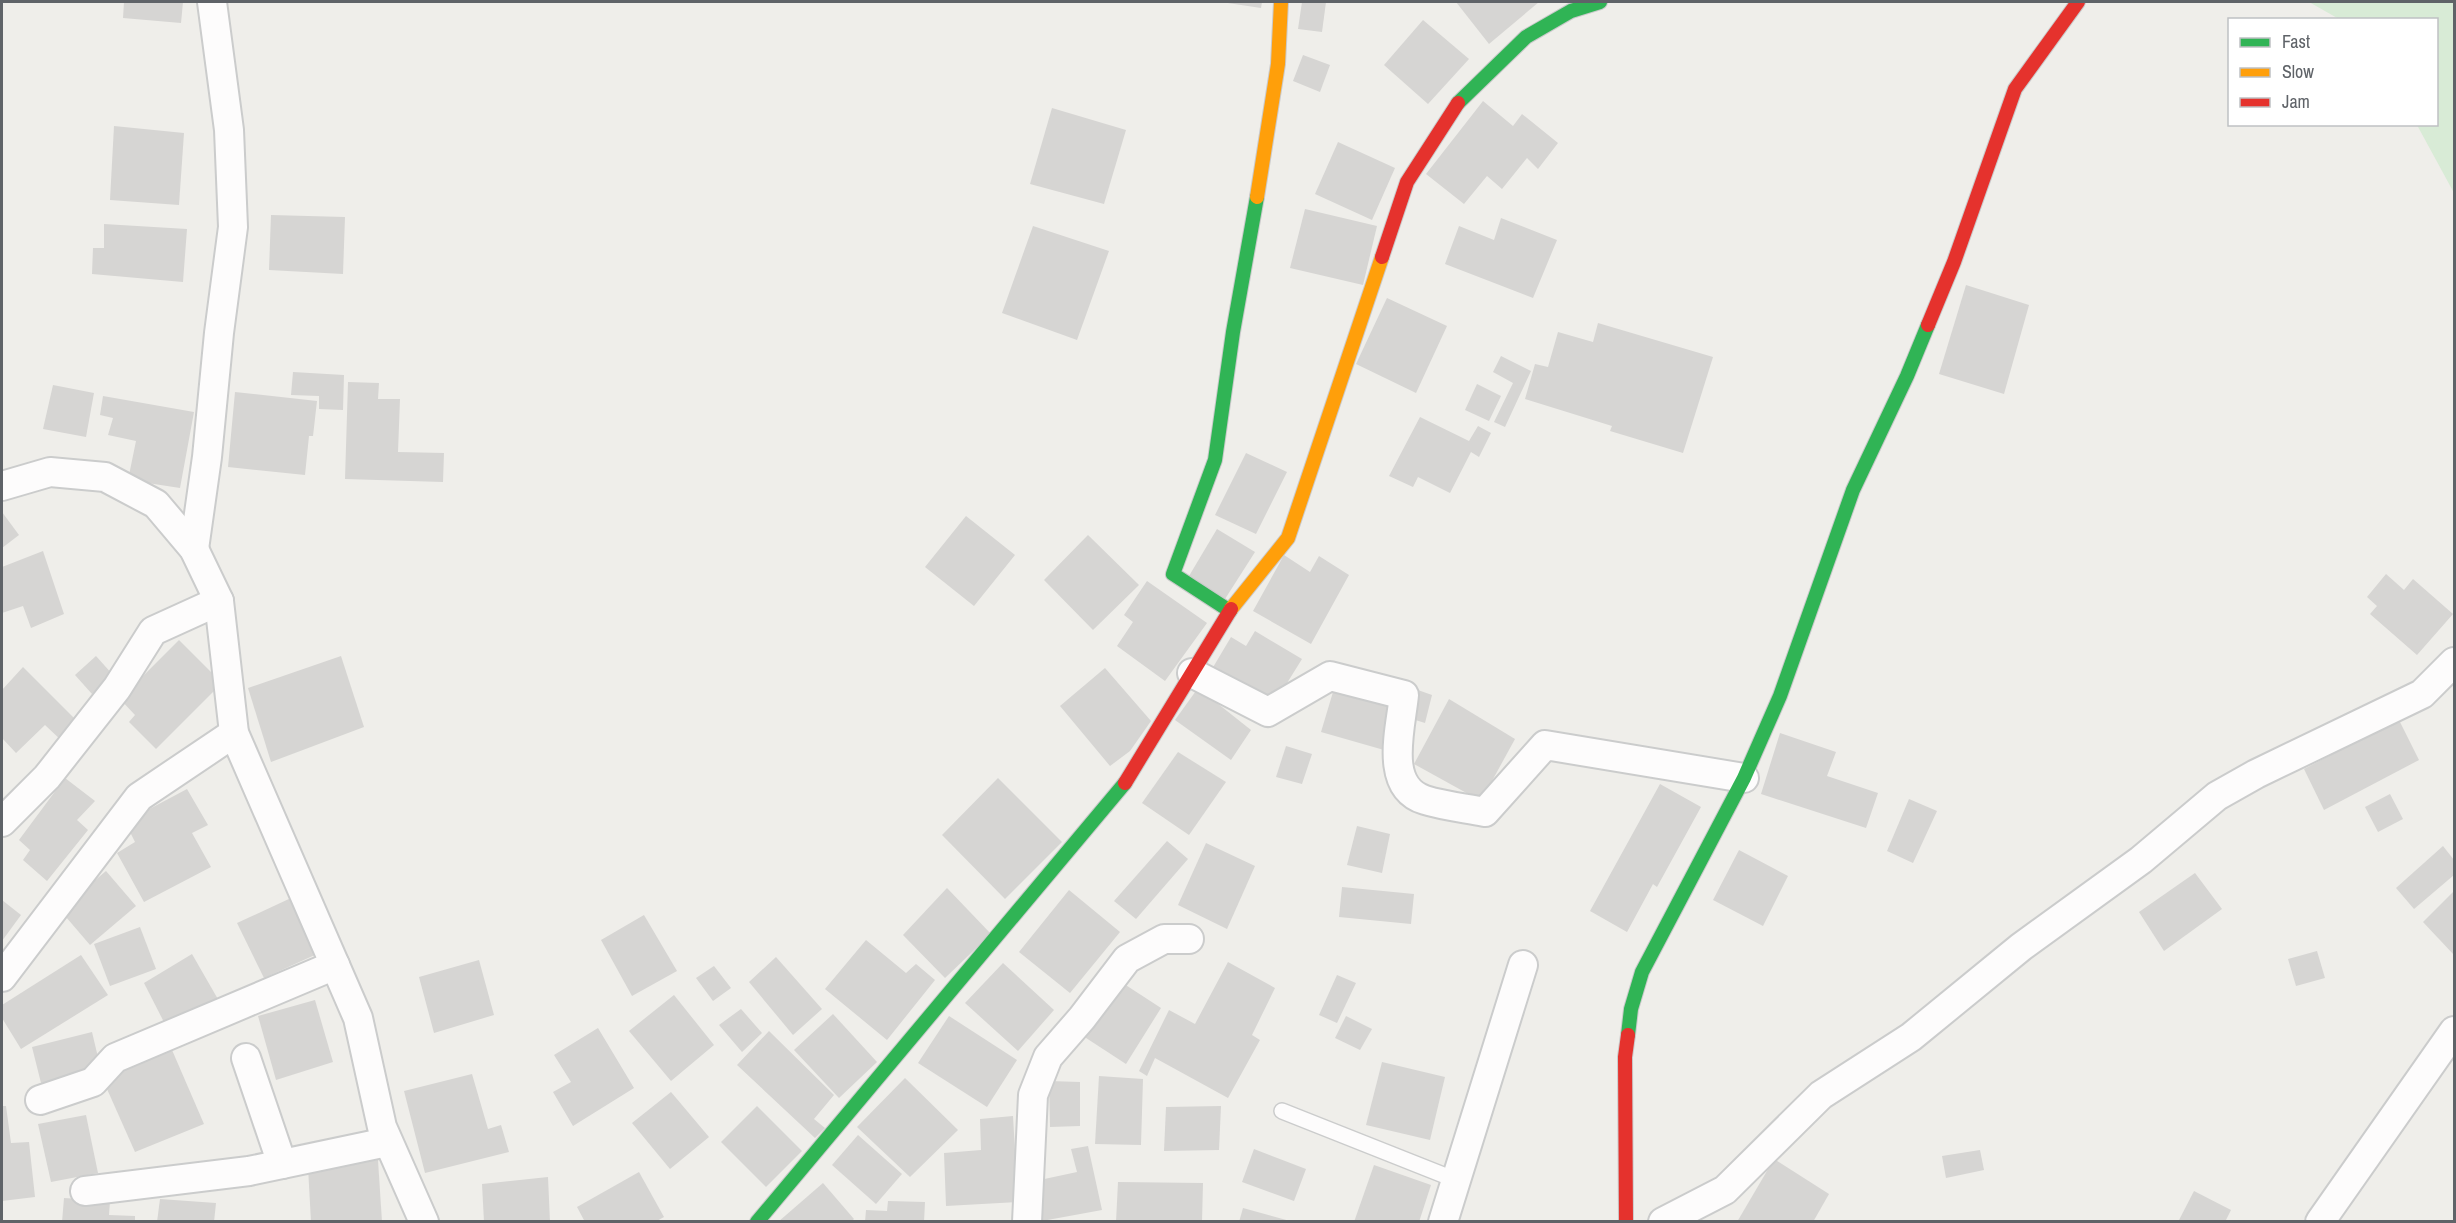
<svg xmlns="http://www.w3.org/2000/svg" width="2456" height="1223" font-family="'Archivo Narrow',sans-serif">
	<style>
		.green { fill: #d8ebd6 }
		.building { fill: #d6d5d3 }
		.lines { fill: none; stroke-linecap: round; stroke-linejoin: round }
		.lane-casing { stroke: #cbcccc; stroke-width: 18 }
		.street-casing { stroke: #cbcccc; stroke-width: 32 }
		.fast-casing { stroke: #cacacb; stroke-width: 16 }
		.slow-casing { stroke: #cacacb; stroke-width: 16 }
		.jam-casing { stroke: #cacacb; stroke-width: 16 }
		.lane { stroke: #fdfcfc; stroke-width: 15 }
		.street { stroke: #fdfcfc; stroke-width: 28 }
		.fast { stroke: #30b455; stroke-width: 14 }
		.slow { stroke: #ff9f0a; stroke-width: 14 }
		.jam { stroke: #e5322d; stroke-width: 14 }
	</style>
	<rect width="100%" height="100%" fill="#efeeea"/>
	<polygon class="green" points="2309,2 2454,2 2454,193 2417,125 2436,124 2436,20 2339,19"/>
	<g class="building">
		<polygon points="124,2 183,2 181,23 123,18"/>
		<polygon points="1221,2 1262,2 1261,8"/>
		<polygon points="1302,2 1326,2 1322,32 1298,29"/>
		<polygon points="1456,2 1539,2 1489,44"/>
		<polygon points="1423,20 1469,59 1428,104 1384,65"/>
		<polygon points="1303,55 1330,65 1320,92 1293,81"/>
		<polygon points="1483,101 1513,126 1522,114 1558,143 1538,169 1527,158 1502,189 1487,176 1464,204 1426,174"/>
		<polygon points="1052,108 1126,130 1104,204 1030,184"/>
		<polygon points="114,126 184,133 179,205 110,200"/>
		<polygon points="1338,142 1395,168 1372,220 1315,194"/>
		<polygon points="1305,209 1377,226 1363,285 1290,268"/>
		<polygon points="271,215 345,217 343,274 269,270"/>
		<polygon points="1501,218 1557,240 1533,298 1445,264 1459,226 1494,240"/>
		<polygon points="104,224 187,229 183,282 92,274 93,248 104,248"/>
		<polygon points="1033,226 1109,251 1077,340 1002,313"/>
		<polygon points="1966,285 2029,305 2004,394 1939,374"/>
		<polygon points="1387,298 1447,326 1416,393 1356,364"/>
		<polygon points="1598,323 1713,357 1683,453 1610,431 1612,426 1525,399 1535,364 1548,367 1558,332 1593,342"/>
		<polygon points="1501,356 1531,371 1505,427 1494,422 1513,383 1493,372"/>
		<polygon points="293,372 344,375 343,410 319,409 319,396 291,395"/>
		<polygon points="348,382 379,383 378,399 400,399 398,452 444,453 443,482 345,479"/>
		<polygon points="1477,384 1501,396 1489,421 1465,410"/>
		<polygon points="53,385 94,393 86,437 43,429"/>
		<polygon points="235,392 317,401 313,436 309,436 305,475 228,467"/>
		<polygon points="103,396 194,412 180,488 128,480 136,441 108,435 113,418 100,415"/>
		<polygon points="1420,417 1469,441 1478,426 1491,433 1479,457 1471,452 1450,493 1418,477 1413,487 1389,476"/>
		<polygon points="1246,453 1287,472 1256,534 1215,515"/>
		<polygon points="2,512 19,535 2,548"/>
		<polygon points="966,516 1015,555 974,606 925,567"/>
		<polygon points="1217,529 1255,552 1225,599 1189,576"/>
		<polygon points="1088,535 1139,585 1093,630 1044,580"/>
		<polygon points="43,551 64,614 31,628 23,606 2,613 2,567"/>
		<polygon points="1284,555 1310,572 1319,556 1349,575 1311,644 1253,611"/>
		<polygon points="2386,574 2404,590 2413,579 2453,614 2417,655 2370,614 2377,606 2367,597"/>
		<polygon points="1147,581 1207,623 1165,681 1117,646 1133,622 1124,615"/>
		<polygon points="1255,631 1302,659 1274,704 1212,669 1231,637 1246,646"/>
		<polygon points="179,640 222,683 156,749 129,722 135,715 120,699"/>
		<polygon points="96,656 113,675 92,694 75,675"/>
		<polygon points="341,656 364,727 271,762 248,688"/>
		<polygon points="23,667 78,722 62,741 45,725 16,753 2,738 2,690"/>
		<polygon points="1105,668 1151,721 1130,751 1110,766 1060,706"/>
		<polygon points="1336,682 1399,702 1384,750 1321,732"/>
		<polygon points="1198,688 1251,730 1231,760 1175,720"/>
		<polygon points="1415,689 1432,695 1425,723 1409,718"/>
		<polygon points="1449,699 1515,739 1481,801 1414,764"/>
		<polygon points="2399,720 2419,760 2324,810 2304,769"/>
		<polygon points="1780,733 1836,752 1827,776 1878,793 1866,828 1761,794"/>
		<polygon points="1286,746 1312,754 1302,784 1276,777"/>
		<polygon points="1178,752 1226,782 1189,835 1142,803"/>
		<polygon points="65,778 95,801 77,820 88,830 47,881 23,860 30,850 19,840"/>
		<polygon points="998,778 1062,842 1005,899 942,835"/>
		<polygon points="1660,784 1701,807 1657,887 1653,884 1627,932 1590,911"/>
		<polygon points="187,789 208,825 192,833 211,867 144,902 117,853 135,842 125,822"/>
		<polygon points="2390,794 2403,819 2378,832 2365,807"/>
		<polygon points="1909,799 1937,811 1913,863 1887,851"/>
		<polygon points="1357,826 1390,834 1382,873 1347,865"/>
		<polygon points="1167,841 1188,859 1136,919 1114,901"/>
		<polygon points="1206,843 1255,866 1227,929 1178,905"/>
		<polygon points="2443,846 2454,860 2454,875 2414,909 2396,888"/>
		<polygon points="1739,850 1788,876 1763,926 1713,900"/>
		<polygon points="106,871 136,906 90,945 60,910"/>
		<polygon points="2195,873 2222,909 2164,951 2139,912"/>
		<polygon points="1342,887 1414,894 1411,924 1339,917"/>
		<polygon points="947,888 991,934 945,978 903,935"/>
		<polygon points="1069,890 1120,932 1070,993 1019,952"/>
		<polygon points="2454,891 2454,955 2423,922"/>
		<polygon points="291,898 317,954 264,978 237,923"/>
		<polygon points="2,900 21,915 2,941"/>
		<polygon points="644,915 677,971 632,996 601,940"/>
		<polygon points="140,927 156,969 110,986 94,944"/>
		<polygon points="866,940 906,973 916,964 935,980 887,1040 825,989"/>
		<polygon points="2317,951 2325,978 2296,986 2288,959"/>
		<polygon points="192,954 219,1001 168,1030 144,983"/>
		<polygon points="81,955 108,995 21,1049 2,1018 2,1005"/>
		<polygon points="776,957 822,1009 793,1035 749,982"/>
		<polygon points="479,960 494,1015 434,1033 419,977"/>
		<polygon points="1228,962 1275,988 1252,1035 1260,1040 1228,1098 1155,1058 1147,1076 1139,1071 1169,1010 1195,1024"/>
		<polygon points="1003,963 1054,1010 1018,1051 965,1003"/>
		<polygon points="714,966 731,988 713,1001 696,978"/>
		<polygon points="1337,975 1356,983 1337,1023 1319,1015"/>
		<polygon points="1118,980 1161,1008 1126,1064 1083,1036"/>
		<polygon points="674,995 714,1045 671,1081 629,1031"/>
		<polygon points="315,1000 333,1062 276,1080 258,1016"/>
		<polygon points="741,1009 762,1033 742,1052 719,1025"/>
		<polygon points="833,1014 877,1062 839,1098 794,1050"/>
		<polygon points="949,1016 1017,1060 987,1107 918,1063"/>
		<polygon points="1346,1016 1372,1029 1360,1050 1335,1038"/>
		<polygon points="598,1028 634,1088 573,1126 553,1092 571,1082 554,1055"/>
		<polygon points="769,1031 834,1095 814,1119 825,1128 815,1138 737,1065"/>
		<polygon points="92,1032 101,1070 41,1083 32,1047"/>
		<polygon points="172,1050 204,1124 135,1152 103,1080"/>
		<polygon points="1382,1062 1445,1077 1430,1140 1366,1125"/>
		<polygon points="472,1074 488,1129 501,1125 509,1152 425,1173 404,1091"/>
		<polygon points="1099,1076 1143,1079 1141,1145 1095,1144"/>
		<polygon points="905,1078 958,1130 910,1177 857,1127"/>
		<polygon points="1049,1081 1080,1082 1080,1126 1050,1127"/>
		<polygon points="671,1092 709,1137 670,1169 632,1123"/>
		<polygon points="2,1106 6,1106 11,1143 29,1142 35,1197 2,1201"/>
		<polygon points="757,1106 802,1151 766,1187 721,1142"/>
		<polygon points="1221,1106 1219,1150 1164,1151 1166,1107"/>
		<polygon points="86,1115 98,1173 51,1182 38,1124"/>
		<polygon points="1013,1116 1018,1202 946,1206 944,1153 981,1150 980,1119"/>
		<polygon points="858,1135 902,1174 876,1204 832,1165"/>
		<polygon points="1088,1146 1102,1210 1042,1221 1035,1181 1077,1172 1071,1149"/>
		<polygon points="1254,1149 1306,1169 1294,1201 1242,1182"/>
		<polygon points="1980,1150 1984,1170 1946,1178 1942,1156"/>
		<polygon points="1774,1159 1829,1194 1813,1222 1737,1222"/>
		<polygon points="378,1160 382,1222 311,1222 308,1167"/>
		<polygon points="1374,1165 1431,1185 1419,1222 1354,1222"/>
		<polygon points="639,1172 664,1217 655,1222 585,1222 577,1207"/>
		<polygon points="548,1177 550,1222 484,1222 482,1184"/>
		<polygon points="1118,1182 1203,1183 1202,1222 1116,1222"/>
		<polygon points="823,1183 854,1219 851,1222 778,1222"/>
		<polygon points="2194,1191 2231,1210 2225,1222 2178,1222"/>
		<polygon points="64,1198 110,1201 109,1215 135,1216 135,1222 62,1222"/>
		<polygon points="160,1199 216,1203 214,1222 157,1222"/>
		<polygon points="888,1201 925,1202 924,1222 865,1222 866,1210 887,1211"/>
		<polygon points="1243,1208 1290,1221 1290,1222 1239,1222"/>
	</g>
	<g class="lines">
		<g class="lane-casing">
			<polyline id="lane" points="1282,1111 1456,1180"/>
		</g>
		<g class="street-casing">
			<g id="street">
				<polyline points="2,486 50,472 105,477 156,504 194,549 219,601 234,733 358,1018 382,1127 424,1222"/>
				<polyline points="194,549 207,457 219,333 233,227 229,130 212,2"/>
				<path d="M1192,673L1268,712L1330,676L1404,695C1401,727 1383,787 1425,800C1444,806 1465,808 1485,812L1545,745L1744,778"/>
				<polyline points="2,822 47,777 117,688 153,631 219,601"/>
				<polyline points="2,977 139,797 234,733"/>
				<polyline points="246,1058 282,1164"/>
				<polyline points="40,1100 93,1082 115,1058 335,965"/>
				<polyline points="85,1191 249,1171 387,1142"/>
				<polyline points="1027,1222 1033,1095 1048,1057 1082,1018 1127,959 1164,939 1189,939"/>
				<polyline points="1443,1222 1523,965"/>
				<polyline points="1663,1222 1725,1190 1821,1095 1911,1037 2021,947 2141,860 2217,796 2256,774 2422,694 2454,662"/>
				<polyline points="2320,1222 2454,1031"/>
			</g>
		</g>
		<g class="fast-casing">
			<g id="fast">
				<polyline points="1458,103 1526,37 1571,11 1600,2"/>
				<polyline points="1230,611 1173,574 1215,460 1233,332 1257,197"/>
				<polyline points="1628,1035 1631,1009 1642,972 1744,778 1780,696 1853,490 1907,376 1928,325"/>
				<polyline points="757,1222 1125,783"/>
			</g>
		</g>
		<g class="slow-casing">
			<g id="slow">
				<polyline points="1257,197 1278,64 1281,2"/>
				<polyline points="1231,609 1288,538 1382,257"/>
			</g>
		</g>
		<g class="jam-casing">
			<g id="jam">
				<polyline points="1382,257 1407,182 1458,103"/>
				<polyline points="1928,325 1954,262 2015,89 2078,2"/>
				<polyline points="1125,783 1231,609"/>
				<polyline points="1626,1222 1625,1057 1628,1035"/>
			</g>
		</g>
		<use href="#lane" class="lane"/>
		<use href="#street" class="street"/>
		<use href="#fast" class="fast"/>
		<use href="#slow" class="slow"/>
		<use href="#jam" class="jam"/>
	</g>
	<rect width="2456" height="1223" fill="none" stroke="#5f6368" stroke-width="6"/>
	<rect x="2228" y="18" width="210" height="108" fill="#ffffff" stroke="#bfc1c3" stroke-width="1.5"/>
	<rect x="2240" y="38" width="30" height="9" fill="#30b455" stroke="#bfc1c3" stroke-width="1.5"/>
	<text x="2282" y="48" font-size="18" fill="#5f6368">Fast</text>
	<rect x="2240" y="68" width="30" height="9" fill="#ff9f0a" stroke="#bfc1c3" stroke-width="1.5"/>
	<text x="2282" y="78" font-size="18" fill="#5f6368">Slow</text>
	<rect x="2240" y="98" width="30" height="9" fill="#e5322d" stroke="#bfc1c3" stroke-width="1.5"/>
	<text x="2282" y="108" font-size="18" fill="#5f6368">Jam</text>
</svg>
